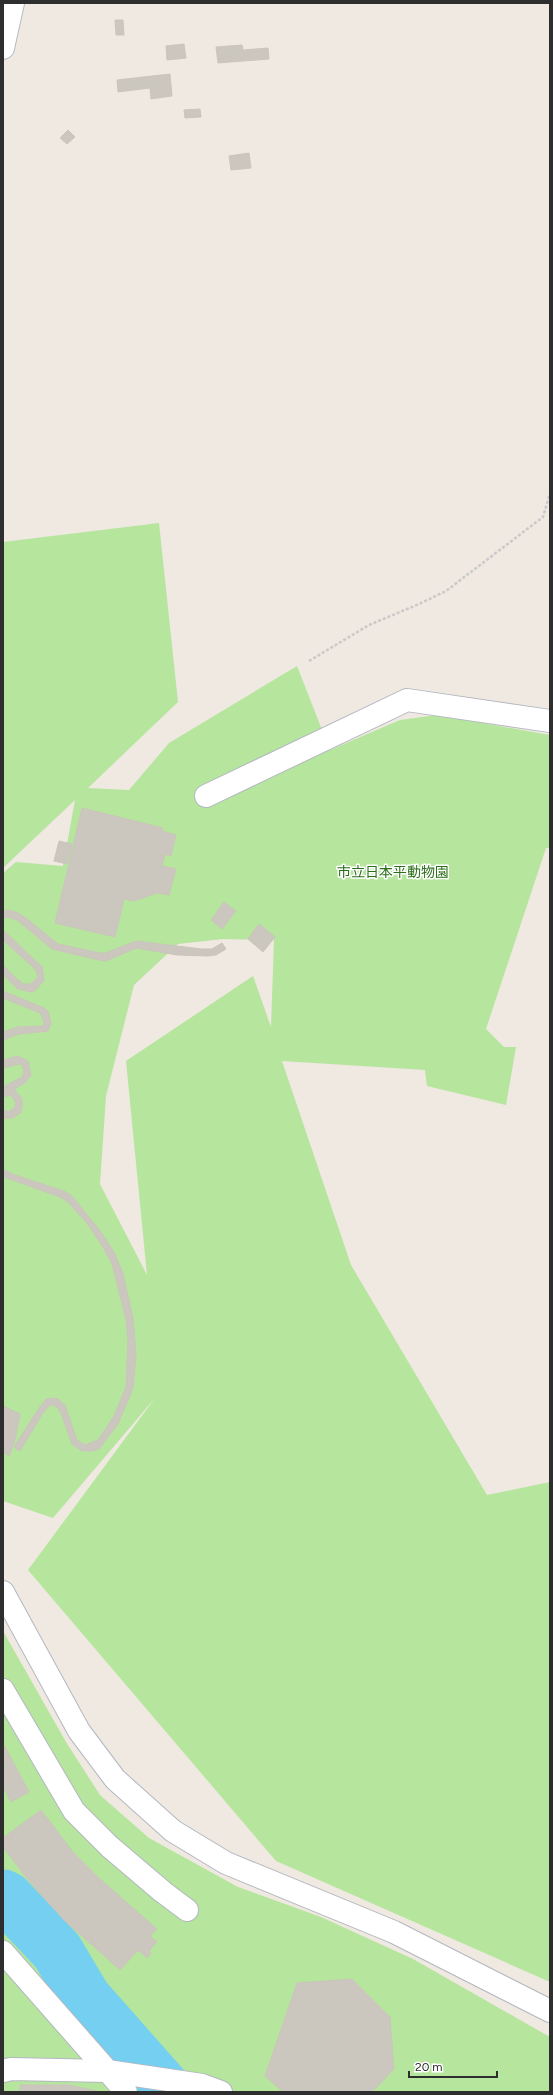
<svg xmlns="http://www.w3.org/2000/svg" width="553" height="2095" font-family="Figtree,'Noto Sans JP',sans-serif">
	<style>
		.green { fill: #b6e59e; fill-rule: evenodd }
		.lines { fill: none; stroke-linecap: round; stroke-linejoin: round }
		.river { stroke: #75cff0; stroke-width: 53 }
		.building { fill: #cbc7bf; stroke: #cbc5ba }
		.minor-casing { stroke: #b4b7c1; stroke-width: 24 }
		.path { stroke: #c9c9c9; stroke-width: 2.5; stroke-dasharray: 3 2; stroke-linecap: butt }
		.minor { stroke: #fff; stroke-width: 22 }
		.labels { text-anchor: middle; dominant-baseline: central; stroke-width: 3; stroke-linejoin: round; paint-order: stroke }
		.park-label { font-size: 14px; fill: #2c6e1b; stroke: #fff }
	</style>
	<rect width="100%" height="100%" fill="#efe9e1"/>
	<g class="green">
		<path d="M159,523L178,702L88,788L129,790L169,743L297,666L330,750L400,720L437,715L550,735V848H546L486,1029L504,1047H516L506,1105L427,1086L425,1070L282,1061L351,1265L487,1495L550,1482V1982L276,1861L28,1570L155,1398L53,1518L3,1501V873L16,862L63,866L75,800L3,868V542ZM223,939L274,940L271,1027L253,976L126,1061L147,1275L100,1184L106,1096L134,985L178,944Z"/>
		<polygon points="3,1631 66,1742 100,1795 149,1838 238,1887 321,1917 413,1959 550,2037 550,2092 3,2092"/>
	</g>
	<g class="lines">
		<polyline class="river" points="3,1896 7,1898 57,1951 85,1998 168,2092"/>
	</g>
	<g class="building">
		<polygon points="115,20 123,20 124,35 116,35"/>
		<polygon points="184,44 186,58 167,60 166,46"/>
		<polygon points="242,45 243,50 268,48 269,59 218,63 216,47"/>
		<polygon points="170,74 172,96 151,99 150,88 118,92 117,80"/>
		<polygon points="200,109 201,117 185,118 184,110"/>
		<polygon points="68,130 75,137 67,144 60,138"/>
		<polygon points="249,153 251,168 231,170 229,156"/>
		<polygon points="82,808 163,828 162,831 176,835 171,856 165,854 162,866 176,869 169,895 157,893 134,901 124,899 115,937 55,923"/>
		<polygon points="59,841 72,844 67,864 54,861"/>
		<polygon points="224,902 236,911 222,929 211,920"/>
		<polygon points="9,910 18,913 26,918 58,944 100,953 106,953 136,941 202,949 212,949 222,943 226,949 216,955 208,956 177,955 136,948 106,961 99,960 52,949 17,920 8,917 3,918 3,911"/>
		<polygon points="259,924 275,937 263,952 248,939"/>
		<polygon points="3,930 42,967 44,980 36,990 31,992 18,989 3,975 3,965 18,980 24,984 31,984 38,977 36,970 3,940"/>
		<polygon points="3,991 44,1008 48,1011 51,1023 48,1031 19,1034 3,1040 3,1032 18,1027 43,1026 44,1021 40,1013 3,998"/>
		<polygon points="18,1056 28,1061 31,1075 25,1083 14,1089 22,1099 22,1108 20,1113 13,1118 3,1118 3,1110 9,1112 15,1107 16,1103 11,1095 3,1097 3,1087 22,1077 24,1072 22,1065 19,1064 3,1068 3,1060"/>
		<polygon points="3,1169 12,1174 64,1191 72,1196 101,1232 114,1252 123,1273 133,1319 136,1354 133,1388 118,1424 99,1449 92,1451 82,1451 72,1444 62,1416 58,1408 53,1405 49,1406 43,1413 20,1451 14,1447 39,1408 46,1399 51,1398 58,1399 65,1405 77,1440 85,1445 98,1440 114,1416 126,1387 128,1340 126,1320 112,1264 103,1247 86,1222 68,1202 60,1197 4,1177"/>
		<polygon points="3,1406 20,1414 15,1440 9,1456 3,1452"/>
		<polygon points="3,1743 29,1792 11,1802 3,1786"/>
		<polygon points="41,1810 72,1851 100,1879 157,1929 150,1936 157,1942 149,1951 151,1953 147,1958 138,1950 120,1970 64,1920 29,1881 3,1847 3,1838"/>
		<polygon points="352,1979 390,2017 394,2069 372,2092 283,2092 265,2076 297,1983"/>
		<polygon points="20,2085 69,2085 101,2092 20,2092"/>
	</g>
	<g class="lines">
		<g class="minor-casing">
			<g id="minor">
				<polyline points="3,48 13,3"/>
				<polyline points="206,796 407,700 550,721"/>
				<polyline points="3,1592 79,1731 115,1779 173,1831 226,1863 394,1932 550,2011"/>
				<polyline points="3,1690 74,1811 110,1847 163,1892 187,1910"/>
				<polyline points="3,1952 126,2092"/>
				<polyline points="3,2071 11,2069 107,2071 202,2085 221,2092"/>
			</g>
		</g>
		<polyline class="path" points="309,661 369,625 419,604 446,591 543,517 550,493"/>
		<use href="#minor" class="minor"/>
	</g>
	<g class="labels">
		<g class="park-label">
			<text x="393" y="872">市立日本平動物園</text>
		</g>
	</g>
	<rect width="553" height="2095" fill="none" stroke="#2e2e2e" stroke-width="8"/>
	<path d="M409 2071v6h88v-6" fill="none" stroke="#2e2e2e" stroke-width="2"/>
	<text x="415" y="2071" font-size="12" fill="#2e2e2e" stroke="#ffffff" stroke-width="3" paint-order="stroke">20 m</text>
</svg>
